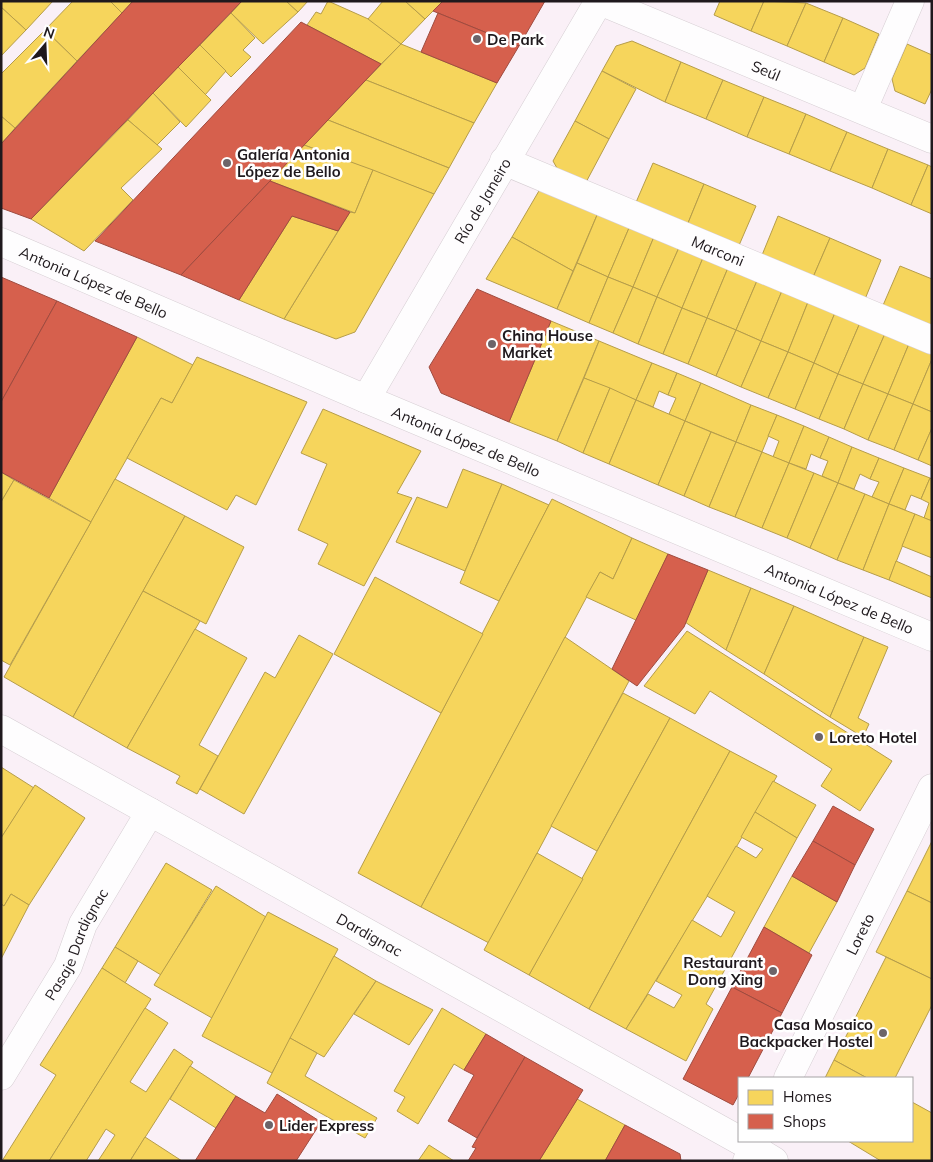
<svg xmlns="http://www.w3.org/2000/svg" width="933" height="1162" font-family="Mulish,sans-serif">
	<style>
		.homes { fill: #f6d55c; stroke: #b69d49 }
		.shops { fill: #d6604d; stroke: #9f4b3f }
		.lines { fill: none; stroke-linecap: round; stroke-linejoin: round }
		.pedestrian-casing { stroke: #d6ced3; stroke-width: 29 }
		.minor-casing { stroke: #d6ced3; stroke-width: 29 }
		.secondary-casing { stroke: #d6ced3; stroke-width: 29 }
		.pedestrian { stroke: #fefdfe; stroke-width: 28 }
		.minor { stroke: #fefdfe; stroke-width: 28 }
		.secondary { stroke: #fefdfe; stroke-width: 28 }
		.poi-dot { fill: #6c6469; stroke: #fff; stroke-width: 2 }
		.labels { text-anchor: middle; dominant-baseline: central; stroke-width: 5; stroke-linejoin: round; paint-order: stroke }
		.poi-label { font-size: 15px; font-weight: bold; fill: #1f191d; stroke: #fff; text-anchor: start }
		.street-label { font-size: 15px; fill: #1f191d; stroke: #fff }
	</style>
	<rect width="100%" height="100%" fill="#faf0f7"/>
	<g class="homes">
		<polygon points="1,1 53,1 26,30 1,7"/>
		<polygon points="73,1 110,1 122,13 77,61 45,30"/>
		<polygon points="110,1 133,1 122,13"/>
		<polygon points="242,1 286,1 298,12 263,44 231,13"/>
		<polygon points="286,1 308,1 298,12"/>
		<polygon points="328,1 375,22 401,44 381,64 307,25 316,12 321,14"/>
		<polygon points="383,1 405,1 425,19 401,44 368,19"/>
		<polygon points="405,1 443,1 425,19"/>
		<polygon points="720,1 764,1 751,31 714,15"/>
		<polygon points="764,1 806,3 787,46 751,31"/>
		<polygon points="806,3 843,18 824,62 787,46"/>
		<polygon points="1,7 26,30 1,56"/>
		<polygon points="231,13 255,38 243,50 251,57 231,77 200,45"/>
		<polygon points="843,18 879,34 865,68 854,75 824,62"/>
		<polygon points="45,30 77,61 15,128 1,116 1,74"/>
		<polygon points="632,41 681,62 665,102 602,71 616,46"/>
		<polygon points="401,44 497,83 474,123 366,80"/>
		<polygon points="907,44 932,55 932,89 925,104 895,91 892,79"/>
		<polygon points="200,45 226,71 205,95 178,67"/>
		<polygon points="681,62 723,80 706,119 665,102"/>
		<polygon points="178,67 211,100 186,127 153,93"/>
		<polygon points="602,71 636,89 609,139 575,121"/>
		<polygon points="366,80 474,123 449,168 328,120"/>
		<polygon points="723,80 764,97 747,137 706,119"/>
		<polygon points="153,93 180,122 157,145 128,120"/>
		<polygon points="764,97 806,114 789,154 747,137"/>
		<polygon points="806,114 847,132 830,171 789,154"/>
		<polygon points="1,116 15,128 1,144"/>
		<polygon points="128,120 162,149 121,188 133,200 84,251 31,219"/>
		<polygon points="328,120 449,168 434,194 304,145"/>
		<polygon points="575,121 609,139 584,186 562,177 553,161"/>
		<polygon points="847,132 888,149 872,188 830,171"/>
		<polygon points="304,145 373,170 355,213 270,181"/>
		<polygon points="888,149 928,165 911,205 872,188"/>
		<polygon points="653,163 704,184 686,228 634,207"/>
		<polygon points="928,165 932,167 932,214 911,205"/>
		<polygon points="373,170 434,194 355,332 336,339 284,319 350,212 355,213"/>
		<polygon points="543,184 600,208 573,271 512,237"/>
		<polygon points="704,184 756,206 737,250 686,228"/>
		<polygon points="600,208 632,221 608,277 577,263"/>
		<polygon points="292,216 338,231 284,319 239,300"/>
		<polygon points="778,216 830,238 811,282 760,260"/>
		<polygon points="632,221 656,232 633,287 608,277"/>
		<polygon points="656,232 681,243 657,297 633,287"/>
		<polygon points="512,237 573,271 557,309 486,279"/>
		<polygon points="830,238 881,260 863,304 811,282"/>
		<polygon points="681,243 705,253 682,308 657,297"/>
		<polygon points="705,253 730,263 707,318 682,308"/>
		<polygon points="577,263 608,277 589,323 557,309"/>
		<polygon points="730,263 759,276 736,330 707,318"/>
		<polygon points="900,266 932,279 932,331 881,310"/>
		<polygon points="759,276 784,286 761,341 736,330"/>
		<polygon points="608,277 633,287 613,333 589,323"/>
		<polygon points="784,286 810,297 788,352 761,341"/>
		<polygon points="633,287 657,297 638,344 613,333"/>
		<polygon points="657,297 682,308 663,354 638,344"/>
		<polygon points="810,297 837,308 814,363 788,352"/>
		<polygon points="682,308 707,318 688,364 663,354"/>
		<polygon points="837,308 862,318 838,374 814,363"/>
		<polygon points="707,318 736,330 716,376 688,364"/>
		<polygon points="862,318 887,329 863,384 838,374"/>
		<polygon points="551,321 599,341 557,441 509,422"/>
		<polygon points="887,329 911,339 888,394 863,384"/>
		<polygon points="736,330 761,341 741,387 716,376"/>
		<polygon points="137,337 193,365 172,403 161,398 91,522 49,498"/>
		<polygon points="911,339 932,348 932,359 913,404 888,394"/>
		<polygon points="599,341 652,363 636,400 584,378"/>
		<polygon points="761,341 788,352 768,398 741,387"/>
		<polygon points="788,352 814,363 795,409 768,398"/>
		<polygon points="197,357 307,402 256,505 236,495 227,510 127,458 161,398 172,403"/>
		<polygon points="932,359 932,412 913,404"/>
		<polygon points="652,363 677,373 668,395 659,391 653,407 636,400"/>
		<polygon points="814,363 838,374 819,419 795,409"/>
		<polygon points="677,373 701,383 685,421 669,414 676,398 668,395"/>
		<polygon points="838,374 863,384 844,429 819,419"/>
		<polygon points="584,378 610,388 583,453 557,441"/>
		<polygon points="701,383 751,405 736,442 685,421"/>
		<polygon points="863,384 888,394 868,440 844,429"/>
		<polygon points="610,388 636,400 609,464 583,453"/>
		<polygon points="888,394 913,404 894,450 868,440"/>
		<polygon points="636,400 685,421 658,485 609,464"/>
		<polygon points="913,404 932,412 932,428 918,460 894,450"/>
		<polygon points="751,405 777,415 762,452 736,442"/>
		<polygon points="323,409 421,451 397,493 412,498 364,586 318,564 328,544 298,530 327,464 301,453"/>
		<polygon points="777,415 804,426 789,463 773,457 779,441 768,436"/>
		<polygon points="685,421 711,432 684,496 658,485"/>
		<polygon points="804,426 829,437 820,458 811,454 806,469 789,463"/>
		<polygon points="932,428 932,466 918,460"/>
		<polygon points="711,432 736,442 709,507 684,496"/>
		<polygon points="829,437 852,447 838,483 822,476 828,461 820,458"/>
		<polygon points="736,442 762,452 735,517 709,507"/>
		<polygon points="852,447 879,458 870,479 860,474 854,489 838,483"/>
		<polygon points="762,452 789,463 762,528 735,517"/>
		<polygon points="879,458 904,468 889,504 872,497 879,482 870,479"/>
		<polygon points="789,463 814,473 787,538 762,528"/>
		<polygon points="904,468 930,478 921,499 911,495 905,510 889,504"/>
		<polygon points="463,469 502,484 465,571 396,542 417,497 447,508"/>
		<polygon points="1,472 14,480 1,502"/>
		<polygon points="814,473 838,483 810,548 787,538"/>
		<polygon points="930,478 932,479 932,521 924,518 929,503 921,499"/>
		<polygon points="115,479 185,516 73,717 4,677"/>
		<polygon points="14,480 91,522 10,665 1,660 1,502"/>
		<polygon points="838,483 865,494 837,560 810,548"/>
		<polygon points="502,484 549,505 499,601 460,583"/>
		<polygon points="865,494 889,504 863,570 837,560"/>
		<polygon points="552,499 632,538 613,579 600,572 421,907 358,873"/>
		<polygon points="889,504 915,514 889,580 863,570"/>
		<polygon points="915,514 932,521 932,558 902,546"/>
		<polygon points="185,516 244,547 206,624 143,591"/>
		<polygon points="632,538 668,554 638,621 586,597 600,572 613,579"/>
		<polygon points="896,561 932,577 932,598 889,580"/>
		<polygon points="708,570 751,588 726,650 685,622"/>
		<polygon points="375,577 483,634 441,713 334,654"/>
		<polygon points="751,588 794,606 764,674 726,650"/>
		<polygon points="143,591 200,621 127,748 73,717"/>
		<polygon points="794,606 864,637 830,717 764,674"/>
		<polygon points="195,629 247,658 199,745 218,756 197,794 176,783 180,776 127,748"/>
		<polygon points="687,631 892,761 860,811 821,786 832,769 710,691 695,714 644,686"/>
		<polygon points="299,635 333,654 244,814 200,789 265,672 275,678"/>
		<polygon points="565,637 629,681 489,943 421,907"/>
		<polygon points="864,637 888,647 858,718 869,724 863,737 830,717"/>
		<polygon points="623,693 670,718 597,851 551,826"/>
		<polygon points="670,718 730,751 589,1009 529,975"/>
		<polygon points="730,751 777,776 722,872 626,1029 589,1009"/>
		<polygon points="1,767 34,788 1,838"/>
		<polygon points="773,781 816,805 797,838 755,812"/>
		<polygon points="35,785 85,818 29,905 11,894 4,906 1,904 1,838"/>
		<polygon points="755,812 797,838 706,1004 713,1009 686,1061 626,1029 648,994 674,1008 682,995 656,981 692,920 721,937 735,912 707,896 736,846 756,858 763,849 741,837"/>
		<polygon points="932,841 932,903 907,891"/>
		<polygon points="537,853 583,879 529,975 484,950"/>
		<polygon points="166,863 212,890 161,975 115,947"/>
		<polygon points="792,876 837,902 809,953 764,927"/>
		<polygon points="216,886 266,917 212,1018 154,985"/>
		<polygon points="907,891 932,903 932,979 876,952"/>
		<polygon points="11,894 29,905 1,959 1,904 4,906"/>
		<polygon points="268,912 338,949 272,1073 202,1036"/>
		<polygon points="115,947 138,961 125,983 102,968"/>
		<polygon points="334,956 376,981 324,1057 290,1038"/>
		<polygon points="886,957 932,979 932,1005 895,1078 867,1078 834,1060"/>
		<polygon points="102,968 151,999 49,1161 2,1161 56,1075 40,1065"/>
		<polygon points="376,981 433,1010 409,1045 354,1014"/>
		<polygon points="145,1008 168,1023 130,1082 146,1092 174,1049 193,1062 130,1161 98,1161 115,1135 106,1129 86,1161 49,1161"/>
		<polygon points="442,1008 486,1034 464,1070 454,1064 418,1124 397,1111 405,1097 394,1091"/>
		<polygon points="290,1038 317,1053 305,1076 377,1118 365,1138 267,1083"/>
		<polygon points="834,1060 867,1078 825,1078"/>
		<polygon points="190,1066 236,1096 216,1128 170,1099"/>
		<polygon points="577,1099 625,1125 605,1161 539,1161"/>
		<polygon points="912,1102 932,1113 932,1161 881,1161 848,1141 912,1141"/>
		<polygon points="145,1137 182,1161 130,1161"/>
		<polygon points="429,1145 454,1161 418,1161"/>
	</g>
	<g class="shops">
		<polygon points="133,1 242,1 31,219 1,208 1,144"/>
		<polygon points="443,1 545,1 519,46 433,11"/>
		<polygon points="438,13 519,46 497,83 421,52"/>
		<polygon points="301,22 381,64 181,275 95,241"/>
		<polygon points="270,181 350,212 338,231 292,216 239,300 181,275"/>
		<polygon points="1,277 57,301 1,402"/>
		<polygon points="477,289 551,321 509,422 441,393 429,367"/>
		<polygon points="57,301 137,337 49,498 1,472 1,402"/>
		<polygon points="668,554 708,570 684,627 637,686 612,669"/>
		<polygon points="833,806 874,829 855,865 813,841"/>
		<polygon points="813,841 855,865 837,902 792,876"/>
		<polygon points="764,927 812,955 782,1013 732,987"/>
		<polygon points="732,987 782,1013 748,1078 739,1078 739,1094 733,1105 683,1079"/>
		<polygon points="486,1034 525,1057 477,1138 448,1121 474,1075 464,1070"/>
		<polygon points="525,1057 583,1090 539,1161 468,1161 476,1148 472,1147"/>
		<polygon points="277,1094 321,1122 296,1161 195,1161 236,1096 265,1113"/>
		<polygon points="625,1125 680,1154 681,1161 605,1161"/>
	</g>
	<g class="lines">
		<g class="pedestrian-casing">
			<g id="pedestrian">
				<path id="s1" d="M504,161L932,340"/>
			</g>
		</g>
		<g class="minor-casing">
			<g id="minor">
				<path id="s2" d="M600,1L932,139"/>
				<polyline points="863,109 910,1"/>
				<path id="s3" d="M1,242L366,399L932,637"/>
				<path id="s4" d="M366,399L599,1"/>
				<path id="s5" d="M1,729L739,1140"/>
				<path id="s6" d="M1,1076L68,966L83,924L150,812"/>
				<polyline points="741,1141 774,1161"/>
			</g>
		</g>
		<g class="secondary-casing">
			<g id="secondary">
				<path id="s7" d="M788,1078L932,788"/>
				<polyline points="747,1161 757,1141"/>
			</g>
		</g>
		<use href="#pedestrian" class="pedestrian"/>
		<use href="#minor" class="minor"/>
		<use href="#secondary" class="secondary"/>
	</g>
	<g class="poi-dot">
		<circle cx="477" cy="39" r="5"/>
		<circle cx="227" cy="163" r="5"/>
		<circle cx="492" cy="344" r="5"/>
		<circle cx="819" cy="737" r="5"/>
		<circle cx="773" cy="971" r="5"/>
		<circle cx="883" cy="1033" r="5"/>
		<circle cx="269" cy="1125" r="5"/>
	</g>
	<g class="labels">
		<g class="poi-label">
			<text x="487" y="39">De Park</text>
			<text x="237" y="154">Galería Antonia<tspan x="237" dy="17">López de Bello</tspan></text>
			<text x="502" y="335">China House<tspan x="502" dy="17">Market</tspan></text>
			<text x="829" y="737">Loreto Hotel</text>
			<text x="763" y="962" text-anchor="end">Restaurant<tspan x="763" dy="17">Dong Xing</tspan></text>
			<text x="873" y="1024" text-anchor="end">Casa Mosaico<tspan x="873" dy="17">Backpacker Hostel</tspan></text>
			<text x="279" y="1125">Lider Express</text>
		</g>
		<g class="street-label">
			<text stroke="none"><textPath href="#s2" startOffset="180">Seúl</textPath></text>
			<text stroke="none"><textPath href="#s4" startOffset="230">Río de Janeiro</textPath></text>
			<text stroke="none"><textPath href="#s1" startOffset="232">Marconi</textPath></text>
			<text stroke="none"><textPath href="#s3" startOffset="101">Antonia López de Bello</textPath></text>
			<text stroke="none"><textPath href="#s3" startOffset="506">Antonia López de Bello</textPath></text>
			<text stroke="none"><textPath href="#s3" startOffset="911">Antonia López de Bello</textPath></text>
			<text stroke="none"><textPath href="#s7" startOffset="161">Loreto</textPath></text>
			<text stroke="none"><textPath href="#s5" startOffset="422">Dardignac</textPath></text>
			<text stroke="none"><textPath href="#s6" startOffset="152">Pasaje Dardignac</textPath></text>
		</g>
	</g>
	<rect width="933" height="1162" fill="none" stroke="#1f191d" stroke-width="5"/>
	<rect x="738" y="1077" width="175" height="65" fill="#ffffff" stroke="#a5a3a5"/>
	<rect x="748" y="1090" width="25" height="15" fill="#f6d55c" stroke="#a5a3a5"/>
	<text x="783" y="1102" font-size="15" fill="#1f191d">Homes</text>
	<rect x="748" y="1114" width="25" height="15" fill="#d6604d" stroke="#a5a3a5"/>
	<text x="783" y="1127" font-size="15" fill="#1f191d">Shops</text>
	<g transform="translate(45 45) rotate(19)" stroke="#ffffff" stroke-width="4" paint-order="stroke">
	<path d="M0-4L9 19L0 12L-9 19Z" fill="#1f191d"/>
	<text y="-8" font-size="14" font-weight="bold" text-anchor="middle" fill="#1f191d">N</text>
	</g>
</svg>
